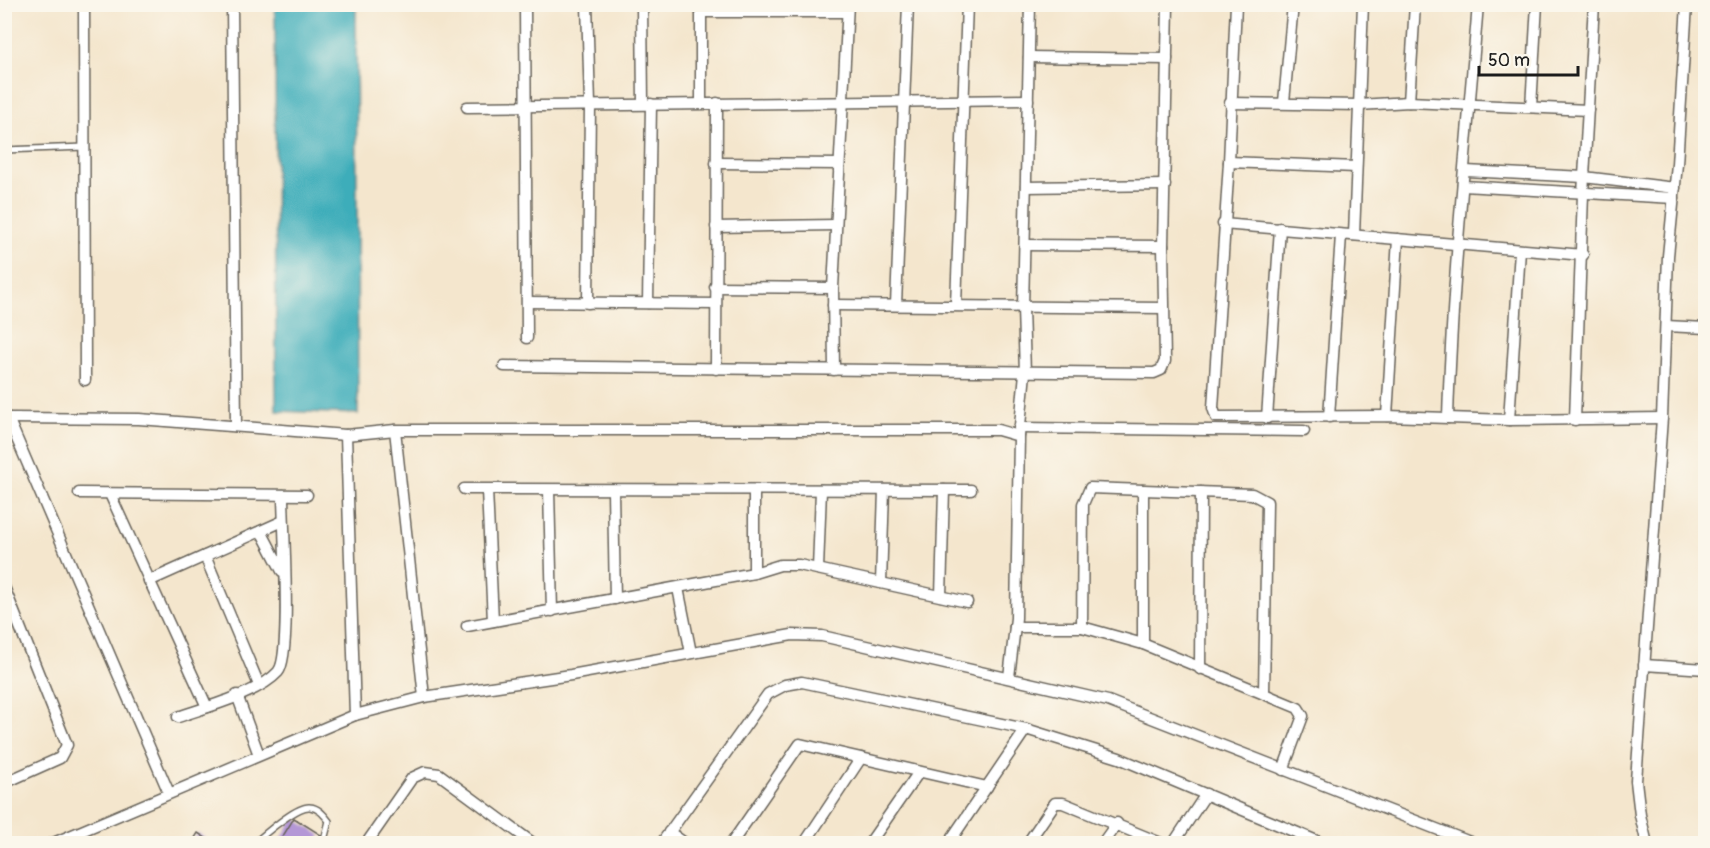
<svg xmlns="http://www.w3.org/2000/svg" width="1710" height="848" font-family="Pangolin,sans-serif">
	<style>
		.water { fill: #3eadba; stroke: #2d646b; stroke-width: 1.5 }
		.building { fill: #b497d6 }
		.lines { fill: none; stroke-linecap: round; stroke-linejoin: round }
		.lane-casing { stroke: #68635a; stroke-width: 8 }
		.street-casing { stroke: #68635a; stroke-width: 13 }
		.lane { stroke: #fff; stroke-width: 5 }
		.street { stroke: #fff; stroke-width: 10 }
	</style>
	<rect width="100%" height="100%" fill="#fbf7ec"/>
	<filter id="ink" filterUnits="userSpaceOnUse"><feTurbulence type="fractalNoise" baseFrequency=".0167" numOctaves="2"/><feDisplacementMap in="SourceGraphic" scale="12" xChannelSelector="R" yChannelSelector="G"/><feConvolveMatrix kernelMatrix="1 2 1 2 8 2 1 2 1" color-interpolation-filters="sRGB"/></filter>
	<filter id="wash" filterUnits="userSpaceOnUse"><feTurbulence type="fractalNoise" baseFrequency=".008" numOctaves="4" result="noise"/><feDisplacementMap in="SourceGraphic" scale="24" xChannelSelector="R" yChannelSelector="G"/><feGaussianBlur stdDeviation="1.35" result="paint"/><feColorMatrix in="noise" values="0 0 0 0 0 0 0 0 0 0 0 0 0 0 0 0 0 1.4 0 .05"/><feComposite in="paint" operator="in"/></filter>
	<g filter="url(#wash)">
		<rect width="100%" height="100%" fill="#f4e6cd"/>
		<polygon class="water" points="275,5 356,5 358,414 276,411"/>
		<g id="blocks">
			<g class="building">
				<polygon points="294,818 321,835 317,844 278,844"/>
				<polygon points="198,833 215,844 191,844"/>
			</g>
		</g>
	</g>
	<g filter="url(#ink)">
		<use href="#blocks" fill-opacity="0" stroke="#68635a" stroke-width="1.5"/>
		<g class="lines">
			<g class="lane-casing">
				<g id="lane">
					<polyline points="4,150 85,147"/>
					<path d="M253,844C265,834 297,805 310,807C319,808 324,815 329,821L323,844"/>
				</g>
			</g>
			<g class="street-casing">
				<g id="street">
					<polyline points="84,4 85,380"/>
					<polyline points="232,4 236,426"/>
					<polyline points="525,4 527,338"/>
					<polyline points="587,4 590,105 588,303"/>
					<polyline points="642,4 643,104"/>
					<polyline points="1236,4 1229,162 1213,408 1216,417 1387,416 1509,420 1662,418"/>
					<polyline points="701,5 701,102"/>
					<polyline points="701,12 847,12"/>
					<polyline points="1029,57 1167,59"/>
					<polyline points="1284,102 1293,4"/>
					<polyline points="1409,102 1415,4"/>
					<polyline points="1230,103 1359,105 1409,102 1588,110"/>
					<polyline points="467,107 1028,100"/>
					<polyline points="1531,107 1537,4"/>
					<polyline points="1229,162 1356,167"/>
					<polyline points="716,163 839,164"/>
					<polyline points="1466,171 1584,177 1675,188"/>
					<polyline points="1463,186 1674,198"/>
					<polyline points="1026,187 1165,185"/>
					<polyline points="1223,224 1583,255"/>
					<polyline points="716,227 836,225"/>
					<polyline points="1354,235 1363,4"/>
					<polyline points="1025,245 1163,246"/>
					<polyline points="715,287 833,288"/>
					<polyline points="528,302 715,304"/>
					<polyline points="648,303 651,104"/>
					<polyline points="833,305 1163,308"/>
					<polyline points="896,305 908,4"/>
					<polyline points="956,305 967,4"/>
					<polyline points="1666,326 1706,328"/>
					<polyline points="504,366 1154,373 1161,370 1165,361 1163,246 1168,4"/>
					<polyline points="716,369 717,103"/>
					<polyline points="834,370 833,288 848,4"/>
					<polyline points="1387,416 1398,239"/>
					<polyline points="1329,417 1341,235"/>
					<polyline points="8,418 139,419 346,435 395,430 998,430 1019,436 1016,618 1009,677"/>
					<polyline points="1267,418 1280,228"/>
					<path d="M1448,418C1452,279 1467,142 1478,4"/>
					<polyline points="4,419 8,418 169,793"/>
					<polyline points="1509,420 1520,250"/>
					<polyline points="1575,420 1583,194 1594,4"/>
					<polyline points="1019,428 1304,431"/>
					<polyline points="395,430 424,697"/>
					<polyline points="346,435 355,715"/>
					<polyline points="1019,436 1025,373 1023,308 1030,4"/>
					<polyline points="464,489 971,490"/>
					<polyline points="487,490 493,621"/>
					<polyline points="549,490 552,611"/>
					<polyline points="1143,490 1143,644"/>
					<polyline points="613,491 615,599"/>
					<polyline points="754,491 754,573"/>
					<polyline points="79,493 307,495"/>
					<polyline points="110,494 207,707"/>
					<polyline points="261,531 282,571"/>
					<polyline points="205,556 259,685"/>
					<polyline points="818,569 821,490"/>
					<polyline points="149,581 283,521"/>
					<polyline points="881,583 884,490"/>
					<polyline points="4,587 67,745 60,758 4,783"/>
					<polyline points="678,588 691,653"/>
					<polyline points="941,596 944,490"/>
					<polyline points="467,626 754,573 780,565 799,565 967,602"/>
					<polyline points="1015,627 1082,627 1143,644 1298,708 1303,716 1283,770"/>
					<polyline points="1082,627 1083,504 1090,488 1252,494 1267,502 1264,694"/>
					<polyline points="1644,665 1706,669"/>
					<polyline points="1200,669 1201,492"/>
					<polyline points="237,695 259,755"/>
					<path d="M178,717C206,707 258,694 278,672C292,657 283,524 283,495"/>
					<polyline points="669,832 686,844"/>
					<polyline points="51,844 355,715 424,697 571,675 792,635 822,636 1108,701 1475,844"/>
					<polyline points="366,844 412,778 425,772 439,774 534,844"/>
					<polyline points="661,844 768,694 785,685 802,682 1026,729 1119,758 1324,844"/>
					<polyline points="731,844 800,744 987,787"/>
					<polyline points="804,844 861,758"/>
					<polyline points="869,844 919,772"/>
					<polyline points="948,844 1026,729"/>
					<polyline points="1027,844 1055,803 1063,803 1163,844"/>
					<polyline points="1102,844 1117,823"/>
					<polyline points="1173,844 1206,794"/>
					<polyline points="1647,844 1640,815 1636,781 1662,418 1668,256 1677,164 1687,4"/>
				</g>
			</g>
			<use href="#lane" class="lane"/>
			<use href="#street" class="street"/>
		</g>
	</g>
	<rect width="1710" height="848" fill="none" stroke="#fbf7ec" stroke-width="24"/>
	<path d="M1479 66v9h99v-9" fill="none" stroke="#1c1c1c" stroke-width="3"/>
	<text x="1488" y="66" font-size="18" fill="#1c1c1c" stroke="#fbf7ec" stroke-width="4.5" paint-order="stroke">50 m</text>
</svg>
